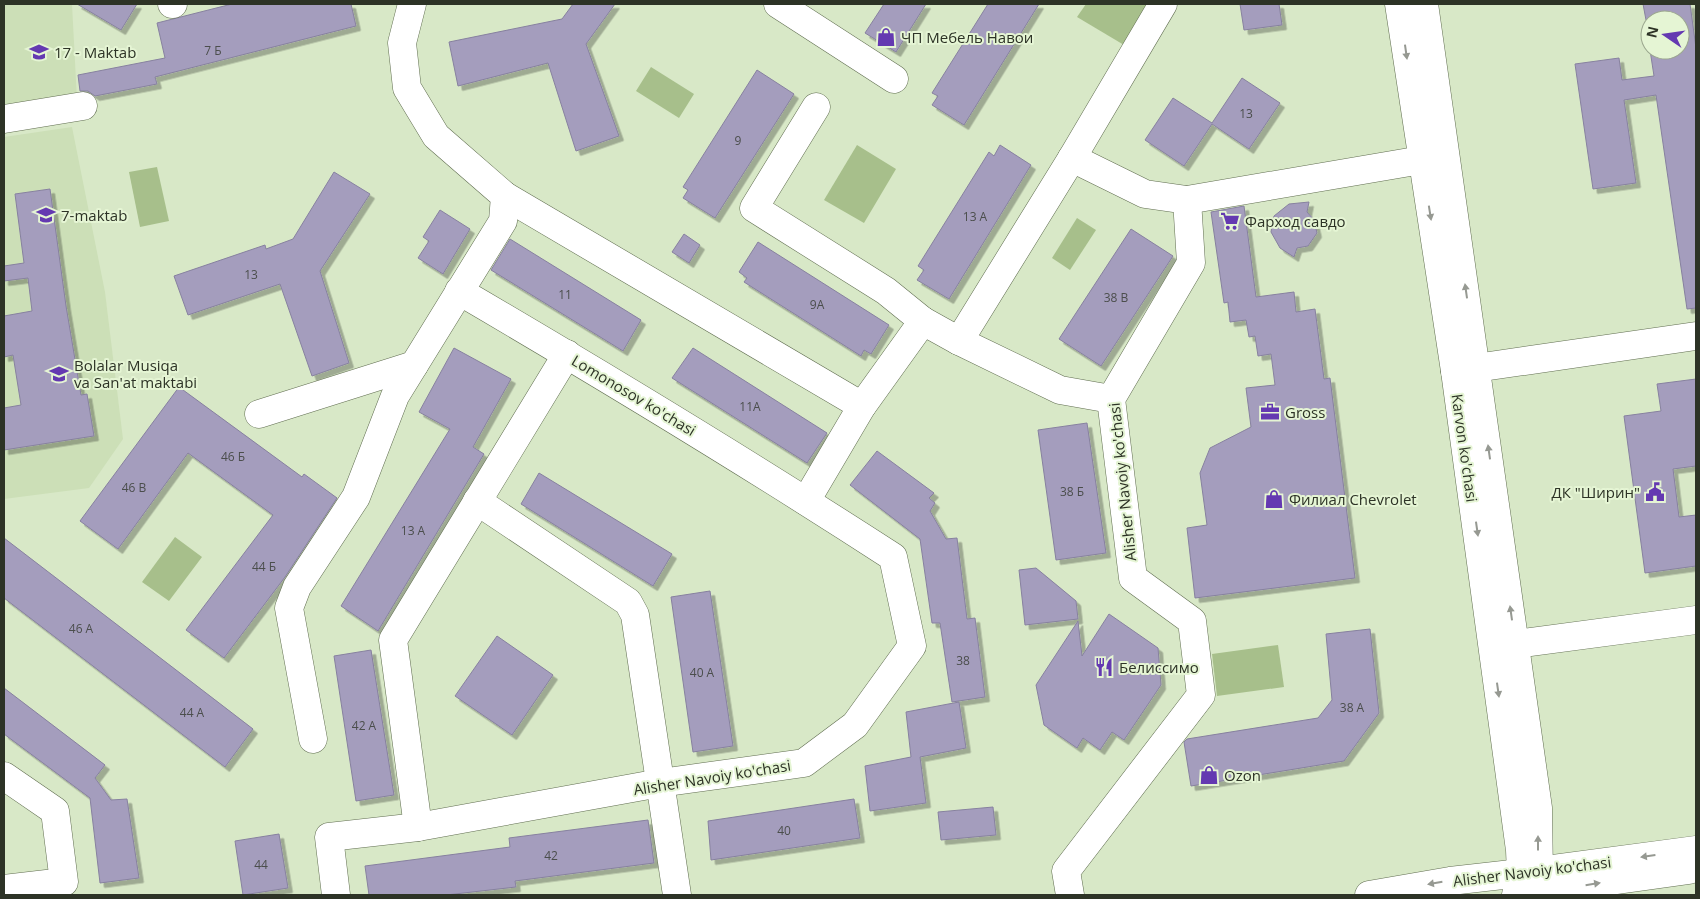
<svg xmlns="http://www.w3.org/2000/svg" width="1700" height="899" font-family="'Open Sans',sans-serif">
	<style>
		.built { fill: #ccdfb7 }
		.green { fill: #a7bf8b }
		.building { fill: #a49dbd; stroke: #87819f; filter: url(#shadow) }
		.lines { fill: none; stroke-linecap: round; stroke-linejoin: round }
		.minor-casing { stroke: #616e51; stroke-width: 29 }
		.major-casing { stroke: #616e51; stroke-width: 29 }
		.minor { stroke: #fff; stroke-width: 28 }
		.major { stroke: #fff; stroke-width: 28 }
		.oneway { fill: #969992 }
		.labels { text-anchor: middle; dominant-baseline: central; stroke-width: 4; stroke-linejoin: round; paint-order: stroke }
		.number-label { font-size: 12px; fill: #4b4e4c }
		.poi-label { font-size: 15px; fill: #2d3326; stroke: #e5f5d4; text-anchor: start }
		.street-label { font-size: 15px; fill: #2d3326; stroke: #e5f5d4 }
	</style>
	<defs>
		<filter id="shadow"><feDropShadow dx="4.5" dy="4.5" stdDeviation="0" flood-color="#0004"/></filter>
	</defs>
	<rect width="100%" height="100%" fill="#d8e8c7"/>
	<g class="built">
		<polygon points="4,4 72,4 77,100 4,111"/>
		<polygon points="72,127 105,292 123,439 89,488 4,499 4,137"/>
	</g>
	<g class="green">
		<polygon points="1086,4 1147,4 1150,5 1124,45 1077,17"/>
		<polygon points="651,67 694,94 679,118 636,91"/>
		<polygon points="857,145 896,169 864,223 824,200"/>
		<polygon points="157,167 169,221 140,227 129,172"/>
		<polygon points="1077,218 1096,230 1070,270 1052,258"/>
		<polygon points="175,537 202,557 169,601 142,582"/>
		<polygon points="1278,645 1284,687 1217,696 1212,654"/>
	</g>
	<g class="building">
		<polygon points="77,4 137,4 121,30"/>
		<polygon points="232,4 351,4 356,26 155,77 157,84 95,96 88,91 80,91 78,75 165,58 157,23"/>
		<polygon points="573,4 615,4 586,44 619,136 576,151 548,63 458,86 449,42 562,19"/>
		<polygon points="884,4 926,4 896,52 865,33"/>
		<polygon points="988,4 1039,4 964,125 932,105 938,96 932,93"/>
		<polygon points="1240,4 1279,4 1282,25 1244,30"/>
		<polygon points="1643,4 1690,4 1696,48 1696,308 1687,309 1656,95 1624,100 1636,183 1593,189 1575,64 1619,58 1622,80 1654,76 1650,50 1680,50 1680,20 1646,20"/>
		<polygon points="757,70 794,94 715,218 683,198 688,190 683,187"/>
		<polygon points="1242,78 1280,103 1249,149 1212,124 1184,166 1145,140 1173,98 1212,123"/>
		<polygon points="1000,145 1031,165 949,299 917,280 924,270 918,266 989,152 994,156"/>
		<polygon points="334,172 370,194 320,271 349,363 312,376 280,284 188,315 174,276 265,245 266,249 293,239"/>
		<polygon points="50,189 66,306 81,395 87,394 94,436 4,450 4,408 21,405 13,355 4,357 4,316 32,311 28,278 4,281 4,266 24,263 15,194"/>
		<polygon points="1309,202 1307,212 1314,220 1317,233 1308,246 1297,248 1294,257 1280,248 1271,232 1274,216 1289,204"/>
		<polygon points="1244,206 1256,297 1294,292 1296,312 1315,309 1324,379 1330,378 1355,578 1195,598 1187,528 1207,525 1200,473 1210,448 1251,427 1246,388 1275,385 1271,354 1258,356 1255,336 1249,337 1246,320 1230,322 1228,302 1224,303 1211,212"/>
		<polygon points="440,210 470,229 443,274 418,258 429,241 423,237"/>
		<polygon points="1131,229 1173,256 1101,366 1059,339"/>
		<polygon points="684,234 700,245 689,263 672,252"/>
		<polygon points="510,239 641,320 623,351 491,270"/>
		<polygon points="758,242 889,325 871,354 864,350 861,356 744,282 747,278 739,272"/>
		<polygon points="454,348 511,379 473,447 484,454 378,631 341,606 450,429 419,412"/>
		<polygon points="693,348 827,433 807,463 672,378"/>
		<polygon points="1696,379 1696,466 1673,469 1679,517 1696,515 1696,566 1645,573 1624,416 1661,411 1657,384"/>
		<polygon points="179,387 302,477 304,474 337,498 285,577 224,658 186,630 273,515 188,453 118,549 80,521"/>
		<polygon points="1087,423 1106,553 1056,560 1038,430"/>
		<polygon points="877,451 934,493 929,498 935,503 930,511 946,539 957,538 967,619 975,618 985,697 952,702 940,623 932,623 920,539 850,485"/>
		<polygon points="539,473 672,554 653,586 521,504"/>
		<polygon points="4,538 253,729 225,767 4,598"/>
		<polygon points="1036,568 1076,601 1078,619 1025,625 1019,570"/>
		<polygon points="710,591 733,746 693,752 671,597"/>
		<polygon points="1109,614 1158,648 1161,685 1124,740 1112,732 1100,750 1083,738 1077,748 1044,725 1036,685 1078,621 1082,656"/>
		<polygon points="1370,629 1379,713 1344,761 1191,786 1184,742 1187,739 1318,718 1332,700 1326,634"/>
		<polygon points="497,636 553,675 512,735 455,696"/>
		<polygon points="371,650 394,795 356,801 334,656"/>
		<polygon points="4,688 105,765 95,778 111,800 127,799 139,878 100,883 90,798 4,734"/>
		<polygon points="959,702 966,748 920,757 926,803 870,811 865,766 911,757 906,712"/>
		<polygon points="854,799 860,838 711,860 708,821"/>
		<polygon points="993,807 996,835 941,840 938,812"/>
		<polygon points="648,820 654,863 515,881 516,887 446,895 369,895 365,866 510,847 509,838"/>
		<polygon points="279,834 288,888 243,895 235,841"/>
	</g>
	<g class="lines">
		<g class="minor-casing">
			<g id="minor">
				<polyline points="172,4 173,4"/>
				<polyline points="778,4 894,79"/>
				<polyline points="816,107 754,208 886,291 923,321"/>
				<polyline points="4,119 83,106"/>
				<polyline points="1072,158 1145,194 1187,200 1445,156"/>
				<polyline points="505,196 862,406"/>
				<polyline points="959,341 1072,158 1163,4"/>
				<polyline points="1455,371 1696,336"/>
				<polyline points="259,414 414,365"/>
				<polyline points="477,501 628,602 635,615 677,895"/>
				<polyline points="806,501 862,406 923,321 959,341 1060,390 1111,399"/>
				<polyline points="1515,644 1696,620"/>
				<polyline points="313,739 289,608 297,587 356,497 395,396 503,221 505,196 436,136 407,88 402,43 412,4"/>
				<polyline points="4,776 55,811 64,882 4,889"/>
				<polyline points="418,827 393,640 567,354"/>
				<path d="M336,895L329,837L418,827L660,783L804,763L855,725L912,646L893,557C751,465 606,377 459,291"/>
				<polyline points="1070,895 1066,871 1201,695 1192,621 1133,578 1111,399 1191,263 1187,200"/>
			</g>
		</g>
		<g class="major-casing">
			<g id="major">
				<polyline points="1399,4 1455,371 1520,850 1521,873 1526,893"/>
				<polyline points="1424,4 1538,808 1539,878"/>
				<polyline points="1516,894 1689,870"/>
				<polyline points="1369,895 1450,881 1538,871 1696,850"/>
			</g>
		</g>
		<use href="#minor" class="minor"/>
		<use href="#major" class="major"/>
	</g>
	<defs><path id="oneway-solid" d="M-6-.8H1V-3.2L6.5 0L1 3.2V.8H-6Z" transform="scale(1.25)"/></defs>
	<g class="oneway">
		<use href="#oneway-solid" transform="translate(1406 52) rotate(82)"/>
		<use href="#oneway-solid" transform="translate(1430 213) rotate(81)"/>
		<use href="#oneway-solid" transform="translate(1466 291) rotate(-98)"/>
		<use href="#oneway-solid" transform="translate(1489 452) rotate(-98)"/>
		<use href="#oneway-solid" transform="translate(1477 529) rotate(82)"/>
		<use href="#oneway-solid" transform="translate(1511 613) rotate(-98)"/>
		<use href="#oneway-solid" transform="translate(1498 690) rotate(82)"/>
		<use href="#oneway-solid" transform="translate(1538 843) rotate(-90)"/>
		<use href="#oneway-solid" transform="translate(1648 856) rotate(172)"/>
		<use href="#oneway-solid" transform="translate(1435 883) rotate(170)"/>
		<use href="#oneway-solid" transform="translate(1593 884) rotate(-9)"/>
	</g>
	<defs>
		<g id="shop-bare" transform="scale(1.5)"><path d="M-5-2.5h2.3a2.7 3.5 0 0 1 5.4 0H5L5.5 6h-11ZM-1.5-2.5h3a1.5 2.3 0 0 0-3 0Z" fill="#6439b1" stroke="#e5f5d4" stroke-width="2.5" paint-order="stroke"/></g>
		<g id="school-bare" transform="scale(1.5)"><path d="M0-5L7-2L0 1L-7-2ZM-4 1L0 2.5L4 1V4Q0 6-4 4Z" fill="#6439b1" stroke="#e5f5d4" stroke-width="2.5" paint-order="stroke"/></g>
		<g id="supermarket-bare" transform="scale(1.5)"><path d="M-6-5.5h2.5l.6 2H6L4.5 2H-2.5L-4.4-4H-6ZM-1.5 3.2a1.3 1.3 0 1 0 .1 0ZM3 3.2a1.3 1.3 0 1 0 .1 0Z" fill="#6439b1" stroke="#e5f5d4" stroke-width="2.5" paint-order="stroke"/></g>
		<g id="office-bare" transform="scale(1.5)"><path d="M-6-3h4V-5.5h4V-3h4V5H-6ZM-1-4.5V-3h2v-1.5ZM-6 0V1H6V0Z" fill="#6439b1" stroke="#e5f5d4" stroke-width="2.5" paint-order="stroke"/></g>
		<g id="civic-bare" transform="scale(1.5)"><path d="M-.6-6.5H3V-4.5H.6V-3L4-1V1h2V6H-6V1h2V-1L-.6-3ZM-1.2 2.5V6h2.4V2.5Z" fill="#6439b1" stroke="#e5f5d4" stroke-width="2.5" paint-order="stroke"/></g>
		<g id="restaurant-bare" transform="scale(1.5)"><path d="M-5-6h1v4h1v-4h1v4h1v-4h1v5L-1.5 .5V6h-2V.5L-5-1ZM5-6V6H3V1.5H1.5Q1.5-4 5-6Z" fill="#6439b1" stroke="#e5f5d4" stroke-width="2.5" paint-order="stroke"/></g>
	</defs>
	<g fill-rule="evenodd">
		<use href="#shop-bare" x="886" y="37"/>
		<use href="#school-bare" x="39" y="52"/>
		<use href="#school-bare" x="46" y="215"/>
		<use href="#supermarket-bare" x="1230" y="221"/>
		<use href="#school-bare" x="59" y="374"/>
		<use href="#office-bare" x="1270" y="412"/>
		<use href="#civic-bare" x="1655" y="492"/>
		<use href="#shop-bare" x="1274" y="499"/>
		<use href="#restaurant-bare" x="1104" y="667"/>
		<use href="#shop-bare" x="1209" y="775"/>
	</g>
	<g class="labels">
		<g class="number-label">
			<text x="213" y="50">7 Б</text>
			<text x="1246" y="113">13</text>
			<text x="738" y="140">9</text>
			<text x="975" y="216">13 А</text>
			<text x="251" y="274">13</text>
			<text x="565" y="294">11</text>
			<text x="1116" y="297">38 В</text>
			<text x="817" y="304">9А</text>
			<text x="750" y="406">11А</text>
			<text x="233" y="456">46 Б</text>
			<text x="134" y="487">46 В</text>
			<text x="1072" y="491">38 Б</text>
			<text x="413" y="530">13 А</text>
			<text x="264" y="566">44 Б</text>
			<text x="81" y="628">46 А</text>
			<text x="963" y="660">38</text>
			<text x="702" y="672">40 А</text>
			<text x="1352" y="707">38 А</text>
			<text x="192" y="712">44 А</text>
			<text x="364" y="725">42 А</text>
			<text x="784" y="830">40</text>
			<text x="551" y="855">42</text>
			<text x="261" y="864">44</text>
		</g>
		<g class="poi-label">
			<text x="901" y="37">ЧП Мебель Навои</text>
			<text x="54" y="52">17 - Maktab</text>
			<text x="61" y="215">7-maktab</text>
			<text x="1245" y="221">Фарход савдо</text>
			<text x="74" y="365">Bolalar Musiqa<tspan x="74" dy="17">va San'at maktabi</tspan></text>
			<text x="1285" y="412">Gross</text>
			<text x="1640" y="492" text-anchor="end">ДК "Ширин"</text>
			<text x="1289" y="499">Филиал Chevrolet</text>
			<text x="1119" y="667">Белиссимо</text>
			<text x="1224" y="775">Ozon</text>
		</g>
		<g class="street-label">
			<text transform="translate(634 395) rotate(31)">Lomonosov ko'chasi</text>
			<text transform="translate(1465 448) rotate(82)">Karvon ko'chasi</text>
			<text transform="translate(1122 482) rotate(-96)">Alisher Navoiy ko'chasi</text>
			<text transform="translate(712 777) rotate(-9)">Alisher Navoiy ko'chasi</text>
			<text transform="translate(1532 871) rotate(-7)">Alisher Navoiy ko'chasi</text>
		</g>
	</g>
	<rect width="1700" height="899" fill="none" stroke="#2d3326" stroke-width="10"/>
	<g transform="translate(1665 35) rotate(283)"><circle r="24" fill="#e5f5d4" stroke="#9ba78e"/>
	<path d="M0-4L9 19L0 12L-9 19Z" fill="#6439b1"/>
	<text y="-8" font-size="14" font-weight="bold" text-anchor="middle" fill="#2d3326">N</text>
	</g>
</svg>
